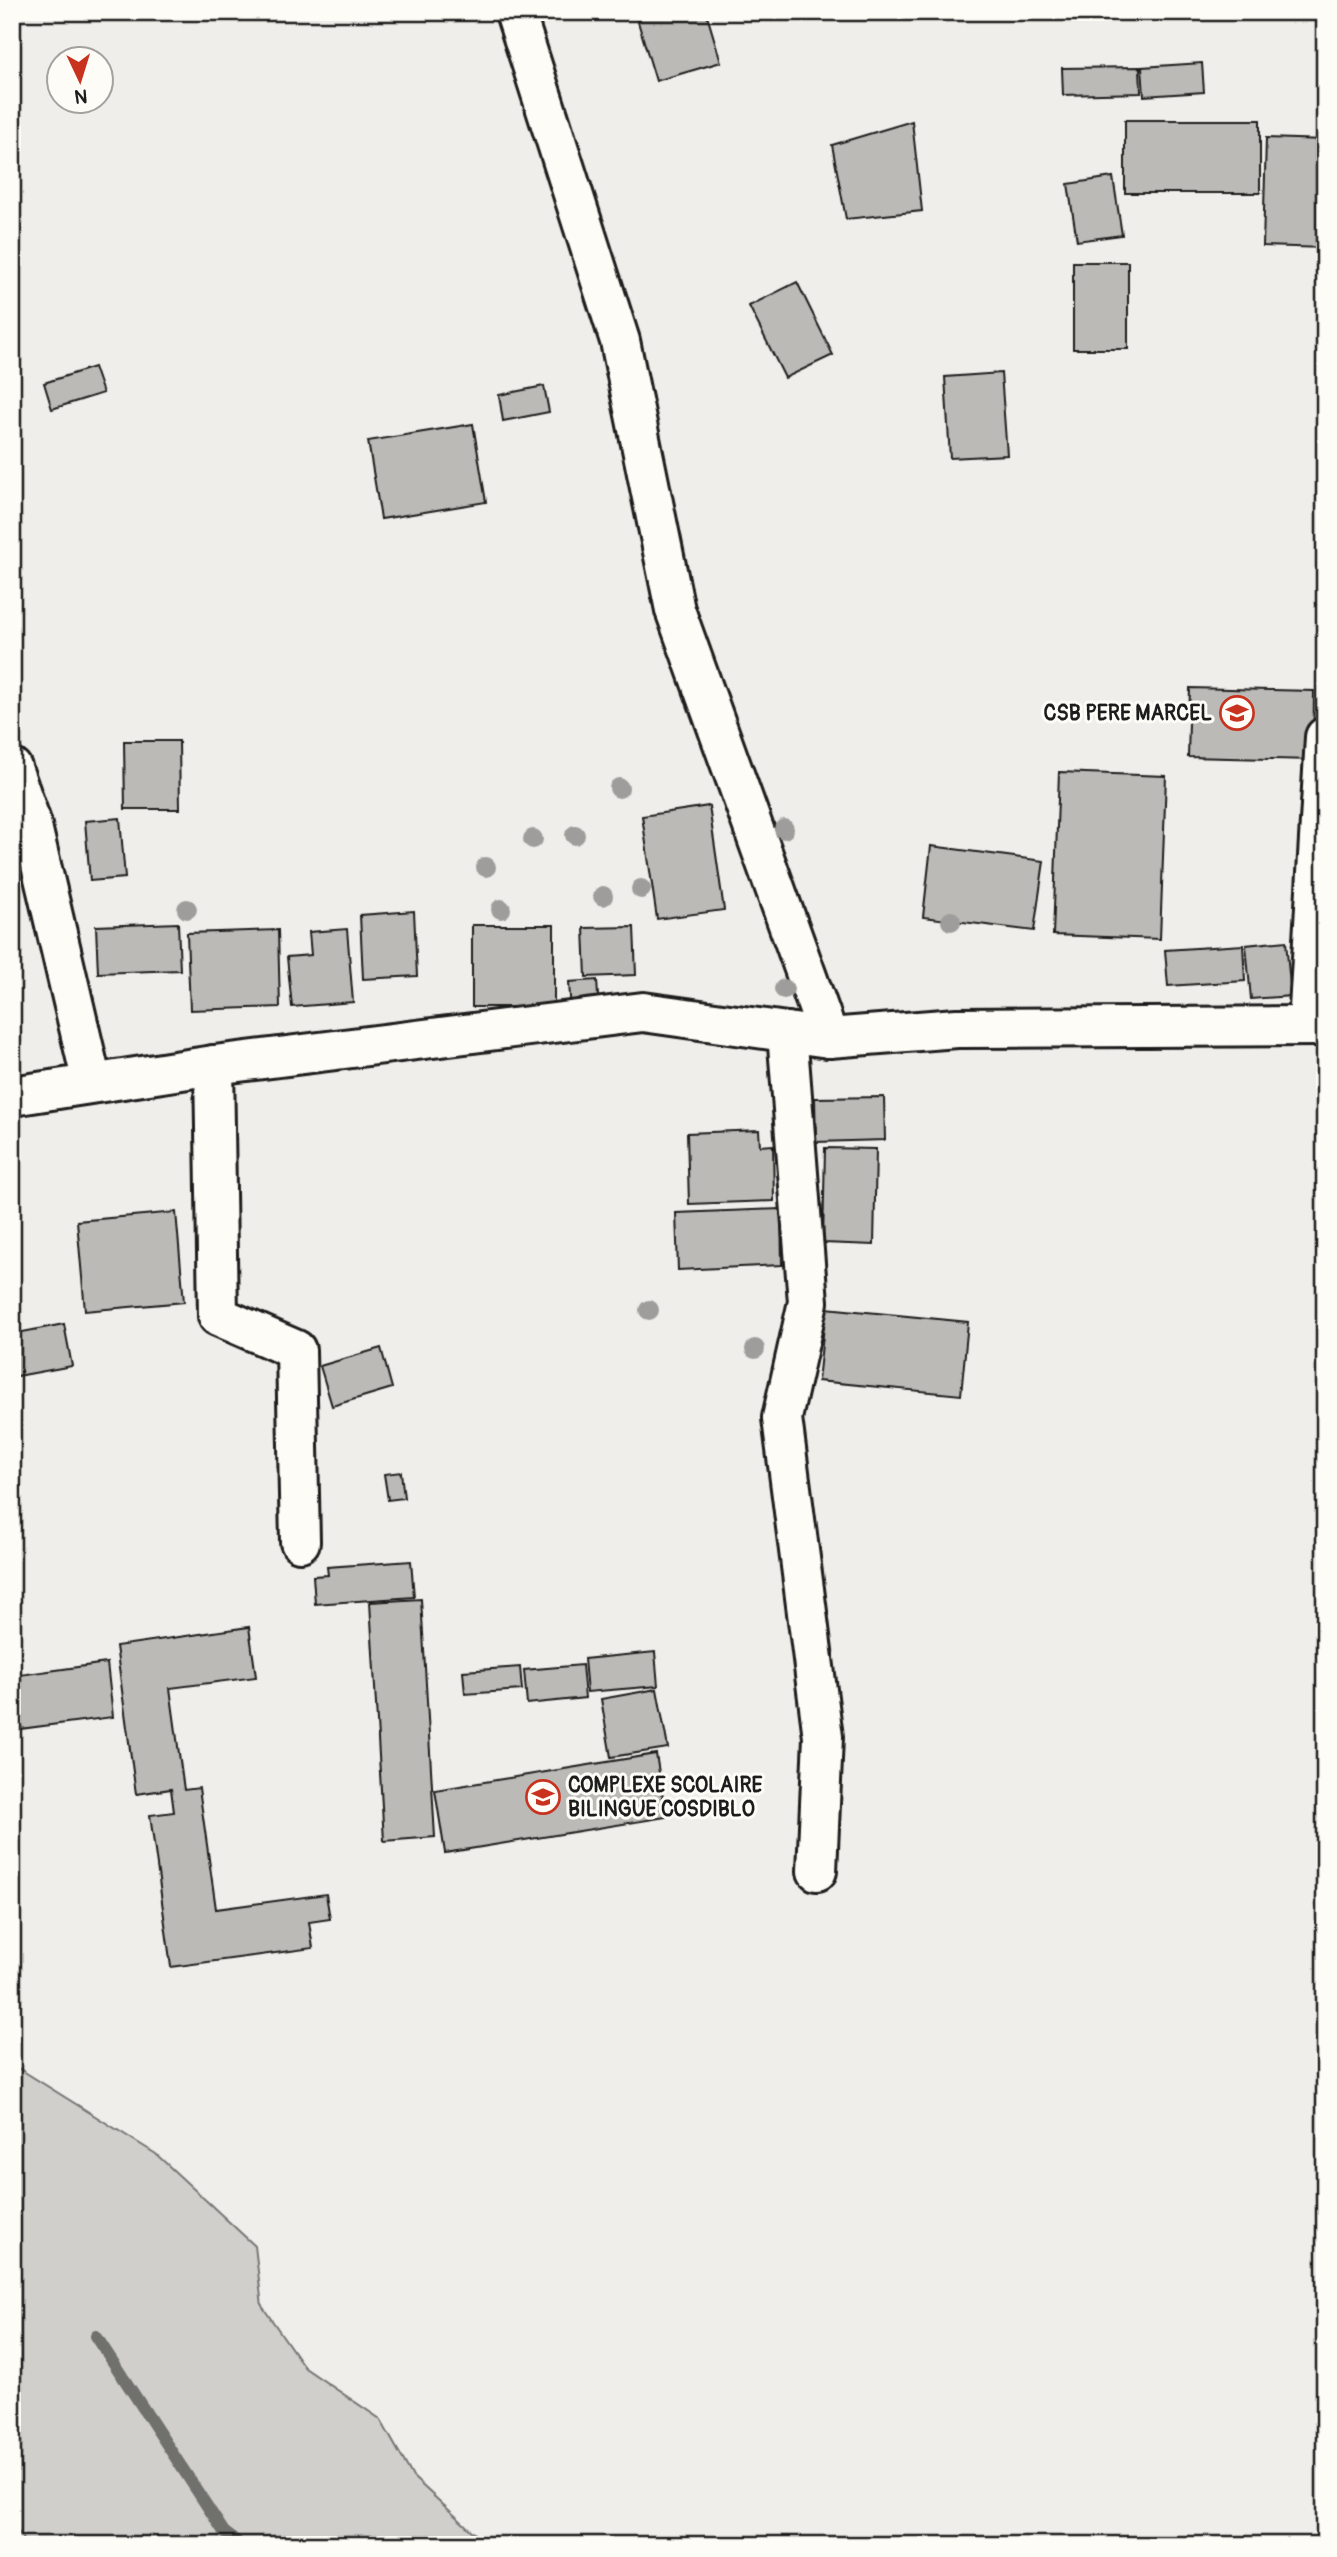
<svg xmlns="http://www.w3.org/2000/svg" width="1337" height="2557" font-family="Pangolin,sans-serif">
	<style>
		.green { fill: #d0cfcc; stroke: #767674; stroke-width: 2 }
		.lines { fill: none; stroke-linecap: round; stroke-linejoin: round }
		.stream { stroke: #706f6d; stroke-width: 12 }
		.building { fill: #bbbab6; stroke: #1c1c1c; stroke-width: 2 }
		.street-casing { stroke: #1c1c1c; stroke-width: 44 }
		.street { stroke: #fdfcf7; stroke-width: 38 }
		.tree { fill: #9e9d9b }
		.labels { text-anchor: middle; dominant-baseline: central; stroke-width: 6; stroke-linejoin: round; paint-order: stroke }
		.poi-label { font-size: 21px; font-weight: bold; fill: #1c1c1c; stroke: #fdfcf7; text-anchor: end }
	</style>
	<rect width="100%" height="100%" fill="#f0eeea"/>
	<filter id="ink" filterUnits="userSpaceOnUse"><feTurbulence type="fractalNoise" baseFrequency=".0143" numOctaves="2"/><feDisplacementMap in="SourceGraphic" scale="14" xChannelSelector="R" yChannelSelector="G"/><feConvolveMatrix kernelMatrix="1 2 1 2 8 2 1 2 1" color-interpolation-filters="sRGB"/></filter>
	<g filter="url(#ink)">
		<polygon class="green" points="12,2062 15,2066 156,2154 255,2246 262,2306 305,2368 380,2419 413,2477 487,2545 26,2545 12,2521"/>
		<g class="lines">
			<polyline class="stream" points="96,2336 224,2532 241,2545"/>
		</g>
		<g class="building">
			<polygon points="635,12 706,12 721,62 656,81"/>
			<polygon points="1202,63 1204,92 1144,96 1142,67"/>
			<polygon points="1140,67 1141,93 1063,95 1062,68"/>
			<rect x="1125" y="120" width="135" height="73"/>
			<polygon points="912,121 922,211 846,219 832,145"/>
			<polygon points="1266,138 1325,140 1325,248 1263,246"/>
			<polygon points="1113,177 1122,235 1077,241 1068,184"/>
			<rect x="1073" y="262" width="55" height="87"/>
			<polygon points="797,282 833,355 785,378 749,306"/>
			<polygon points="94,367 103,393 52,409 44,383"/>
			<polygon points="1001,373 1007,455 950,458 945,377"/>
			<polygon points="544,386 549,412 503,421 499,395"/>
			<polygon points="473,424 486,502 381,519 368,441"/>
			<polygon points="1190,688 1314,691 1313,760 1188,757"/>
			<polygon points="124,741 179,741 180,809 125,809"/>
			<polygon points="1059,772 1166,776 1160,939 1053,935"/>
			<polygon points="709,806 724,910 657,919 642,816"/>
			<polygon points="120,818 125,878 90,881 85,821"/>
			<polygon points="931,846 1044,861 1034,931 923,917"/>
			<polygon points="414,911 417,976 363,979 360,915"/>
			<polygon points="178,923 180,970 98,973 96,926"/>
			<rect x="472" y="925" width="82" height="82"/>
			<polygon points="634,927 636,975 586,977 584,928"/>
			<polygon points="347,929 353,1002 292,1007 287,957 311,955 309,932"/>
			<polygon points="278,930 280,1007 190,1010 187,933"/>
			<polygon points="1286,941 1291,996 1251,999 1246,945"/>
			<polygon points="1243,945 1245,981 1168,986 1165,950"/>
			<polygon points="597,980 599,1012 571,1013 569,982"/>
			<polygon points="884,1097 885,1140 816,1142 815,1098"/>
			<polygon points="759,1130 760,1146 773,1145 774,1201 689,1204 687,1133"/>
			<polygon points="825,1148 876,1149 874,1245 823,1243"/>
			<polygon points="781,1209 782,1265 678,1270 676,1213"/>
			<polygon points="176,1212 184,1302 85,1311 77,1221"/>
			<polygon points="826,1308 968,1322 961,1395 818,1381"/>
			<polygon points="64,1324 72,1366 12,1377 12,1334"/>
			<polygon points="381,1348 392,1388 332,1406 320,1366"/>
			<polygon points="401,1472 404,1498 388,1500 384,1474"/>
			<polygon points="411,1561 414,1597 315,1604 313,1576 328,1575 327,1567"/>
			<polygon points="421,1599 435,1837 384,1841 370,1602"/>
			<polygon points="249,1627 256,1677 170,1688 184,1790 199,1788 216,1909 326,1894 330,1919 309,1922 313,1948 171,1967 150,1815 174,1812 171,1789 136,1794 116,1646"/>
			<polygon points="655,1652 658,1686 587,1692 584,1659"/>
			<polygon points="107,1663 113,1717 12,1730 12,1676"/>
			<polygon points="582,1665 585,1698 527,1704 524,1670"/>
			<polygon points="520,1667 522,1690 465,1694 463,1671"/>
			<polygon points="657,1689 668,1748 611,1757 601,1699"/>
			<polygon points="656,1754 666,1817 445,1853 435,1790"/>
		</g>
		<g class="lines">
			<g class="street-casing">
				<g id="street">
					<polyline points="515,12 620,341 675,610 829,1038"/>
					<polyline points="12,768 31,822 92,1083"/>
					<polyline points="1308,1026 1325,737"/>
					<polyline points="787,1032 808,1302 782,1418 823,1737 817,1871"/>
					<polyline points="214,1065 218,1316 296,1350 300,1542"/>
					<polyline points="12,1096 214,1065 643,1012 829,1038 957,1028 1325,1026"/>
				</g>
			</g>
			<use href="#street" class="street"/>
		</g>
		<g class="tree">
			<circle cx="619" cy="788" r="10"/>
			<circle cx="784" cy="829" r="10"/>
			<circle cx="575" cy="835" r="10"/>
			<circle cx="533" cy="839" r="10"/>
			<circle cx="486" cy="867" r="10"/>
			<circle cx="641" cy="889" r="10"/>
			<circle cx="603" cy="896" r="10"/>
			<circle cx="187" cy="909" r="10"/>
			<circle cx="501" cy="909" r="10"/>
			<circle cx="951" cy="921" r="10"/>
			<circle cx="784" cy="989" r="10"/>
			<circle cx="649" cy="1310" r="10"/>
			<circle cx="755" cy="1349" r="10"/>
		</g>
	</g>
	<defs>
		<g id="school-ring" transform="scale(1.75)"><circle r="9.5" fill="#fdfcf7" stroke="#c8321e" stroke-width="1.5"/><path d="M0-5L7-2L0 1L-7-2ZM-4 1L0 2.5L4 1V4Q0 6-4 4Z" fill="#c8321e"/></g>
	</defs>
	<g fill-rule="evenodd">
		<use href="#school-ring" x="1237" y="713"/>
		<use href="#school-ring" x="543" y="1797"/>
	</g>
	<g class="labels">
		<g class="poi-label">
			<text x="1212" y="713">CSB PERE MARCEL</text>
			<text x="568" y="1785" text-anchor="start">COMPLEXE SCOLAIRE<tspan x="568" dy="24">BILINGUE COSDIBLO</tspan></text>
		</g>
	</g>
	<rect width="1337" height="2557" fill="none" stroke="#fdfcf7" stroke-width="42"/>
	<rect x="21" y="21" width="1295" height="2515" fill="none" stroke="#1c1c1c" stroke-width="2.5" filter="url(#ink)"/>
	<g transform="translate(80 80) rotate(176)"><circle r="33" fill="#fdfcf7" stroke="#a3a29f" stroke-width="2"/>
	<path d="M0-5L12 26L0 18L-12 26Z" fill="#c8321e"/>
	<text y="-10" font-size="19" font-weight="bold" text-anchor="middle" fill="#1c1c1c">N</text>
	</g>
</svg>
